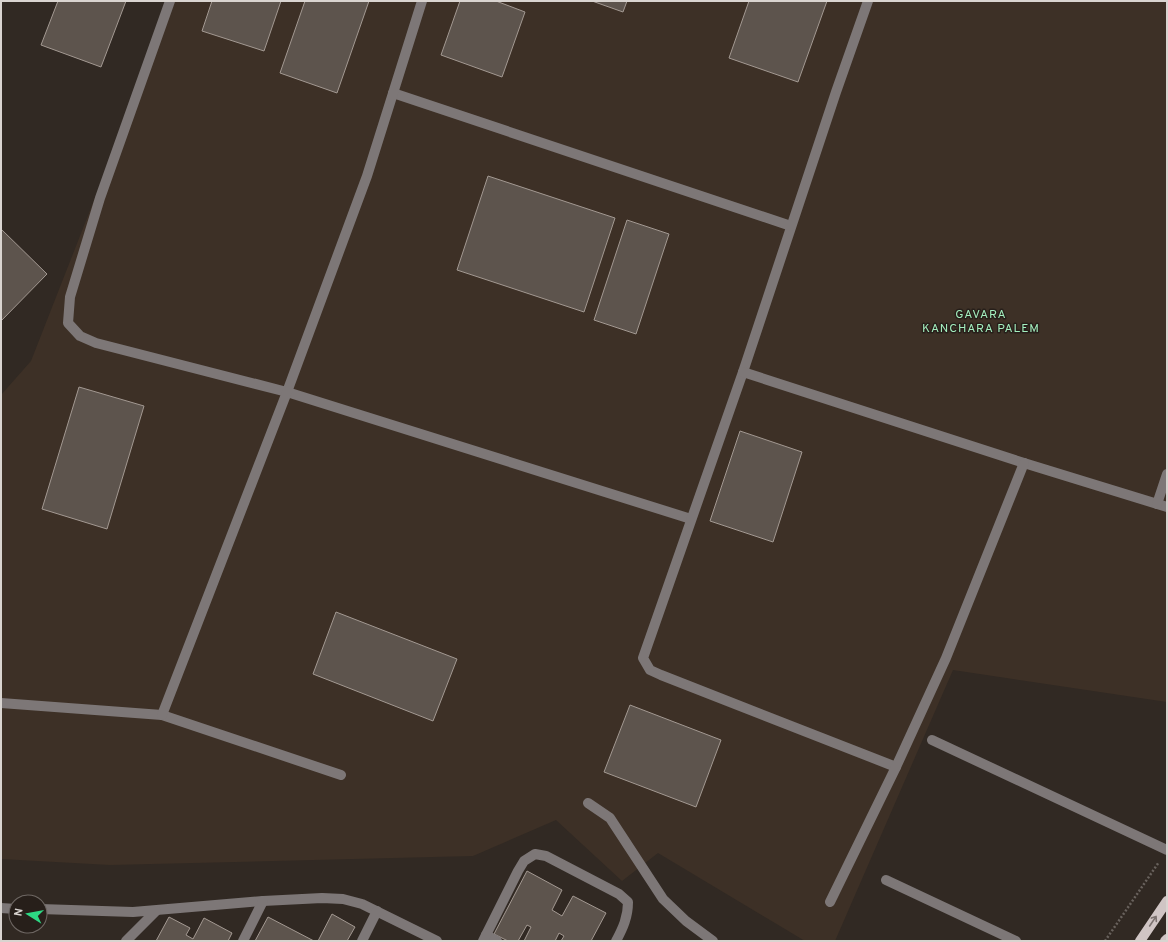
<svg xmlns="http://www.w3.org/2000/svg" width="1168" height="942" font-family="Overpass,sans-serif">
	<style>
		.built { fill: #3d3026 }
		.building { fill: #5d544d; stroke: #a39992 }
		.lines { fill: none; stroke-linecap: round; stroke-linejoin: round }
		.path { stroke: #69625d; stroke-width: 2.5; stroke-dasharray: 2 2; stroke-linecap: butt }
		.minor { stroke: #7d7777; stroke-width: 10 }
		.major { stroke: #d0c5c4; stroke-width: 10 }
		.oneway { stroke: #7c726f }
		.labels { text-anchor: middle; dominant-baseline: central; stroke-width: 3; stroke-linejoin: round; paint-order: stroke }
		.neighbourhood-label { font-size: 12px; letter-spacing: 1px; fill: #a4efbf; stroke: #271f1a }
	</style>
	<rect width="100%" height="100%" fill="#312923"/>
	<polygon class="built" points="172,1 1167,1 1167,702 953,670 835,941 805,941 658,853 622,881 556,820 473,856 110,865 1,859 1,395 31,361"/>
	<g class="building">
		<polygon points="58,1 126,1 101,67 41,45"/>
		<polygon points="212,1 281,1 264,51 202,31"/>
		<polygon points="305,1 369,1 337,93 280,73"/>
		<polygon points="460,1 496,1 525,12 502,77 441,55"/>
		<polygon points="592,1 627,1 623,12"/>
		<polygon points="749,1 827,1 798,82 729,58"/>
		<polygon points="488,176 615,218 584,312 457,270"/>
		<polygon points="627,220 669,234 636,334 594,320"/>
		<polygon points="1,229 47,274 1,321"/>
		<polygon points="79,387 144,406 107,529 42,509"/>
		<polygon points="740,431 802,452 773,542 710,521"/>
		<polygon points="336,612 457,659 433,721 313,674"/>
		<polygon points="630,705 721,740 696,807 604,772"/>
		<polygon points="527,871 562,890 552,910 562,916 573,896 606,913 591,941 561,941 564,936 559,933 555,941 524,941 531,927 527,925 518,941 508,941 494,934"/>
		<polygon points="332,914 355,927 347,941 318,941"/>
		<polygon points="169,917 190,928 186,935 193,939 204,918 232,933 228,941 156,941"/>
		<polygon points="268,917 314,941 255,941"/>
	</g>
	<g class="lines">
		<polyline class="path" points="1105,941 1159,862"/>
		<g class="minor">
			<polyline points="170,1 100,198 70,297 68,323 80,336 96,343 287,392 691,519"/>
			<polyline points="868,1 836,92 743,372 643,658 650,670 661,675 896,767"/>
			<polyline points="393,93 791,226"/>
			<polyline points="743,372 1024,463 1167,507"/>
			<polyline points="1157,504 1167,474"/>
			<polyline points="1,703 162,715 341,775"/>
			<polyline points="162,715 287,392 367,176 422,1"/>
			<polyline points="932,740 1167,850"/>
			<polyline points="588,803 610,818 663,899 686,921 713,941"/>
			<polyline points="886,880 1016,941"/>
			<polyline points="830,902 896,767 946,658 1024,463"/>
			<polyline points="1,908 16,909"/>
			<polyline points="40,909 133,912 263,901 322,898 343,899 362,904 437,941"/>
			<polyline points="486,935 497,941"/>
			<polyline points="126,941 156,911"/>
			<polyline points="243,941 263,901"/>
			<polyline points="362,941 377,911"/>
			<path d="M483,941L518,871L524,861L535,854L546,856L619,894L628,902C628,917 623,928 616,941"/>
		</g>
		<g class="major">
			<polyline points="1140,941 1167,901"/>
			<polyline points="1165,941 1167,939"/>
		</g>
	</g>
	<defs><path id="oneway-shaft" d="M-6 0H5M1.5-3L5.5 0L1.5 3" fill="none" stroke-width="1.6" stroke-linecap="round" stroke-linejoin="round"/></defs>
	<use class="oneway" href="#oneway-shaft" transform="translate(1153 921) rotate(-56)"/>
	<g class="labels">
		<g class="neighbourhood-label">
			<text x="981" y="315">GAVARA<tspan x="981" dy="14">KANCHARA PALEM</tspan></text>
		</g>
	</g>
	<rect width="1168" height="942" fill="none" stroke="#d9d4d0" stroke-width="4"/>
	<g transform="translate(28 914) rotate(281)"><circle r="19" fill="#271f1a" stroke="#6e6763"/>
	<path d="M0-3L7 15L0 10L-7 15Z" fill="#2dd884"/>
	<text y="-6" font-size="11" font-weight="bold" text-anchor="middle" fill="#d9d4d0">N</text>
	</g>
</svg>
